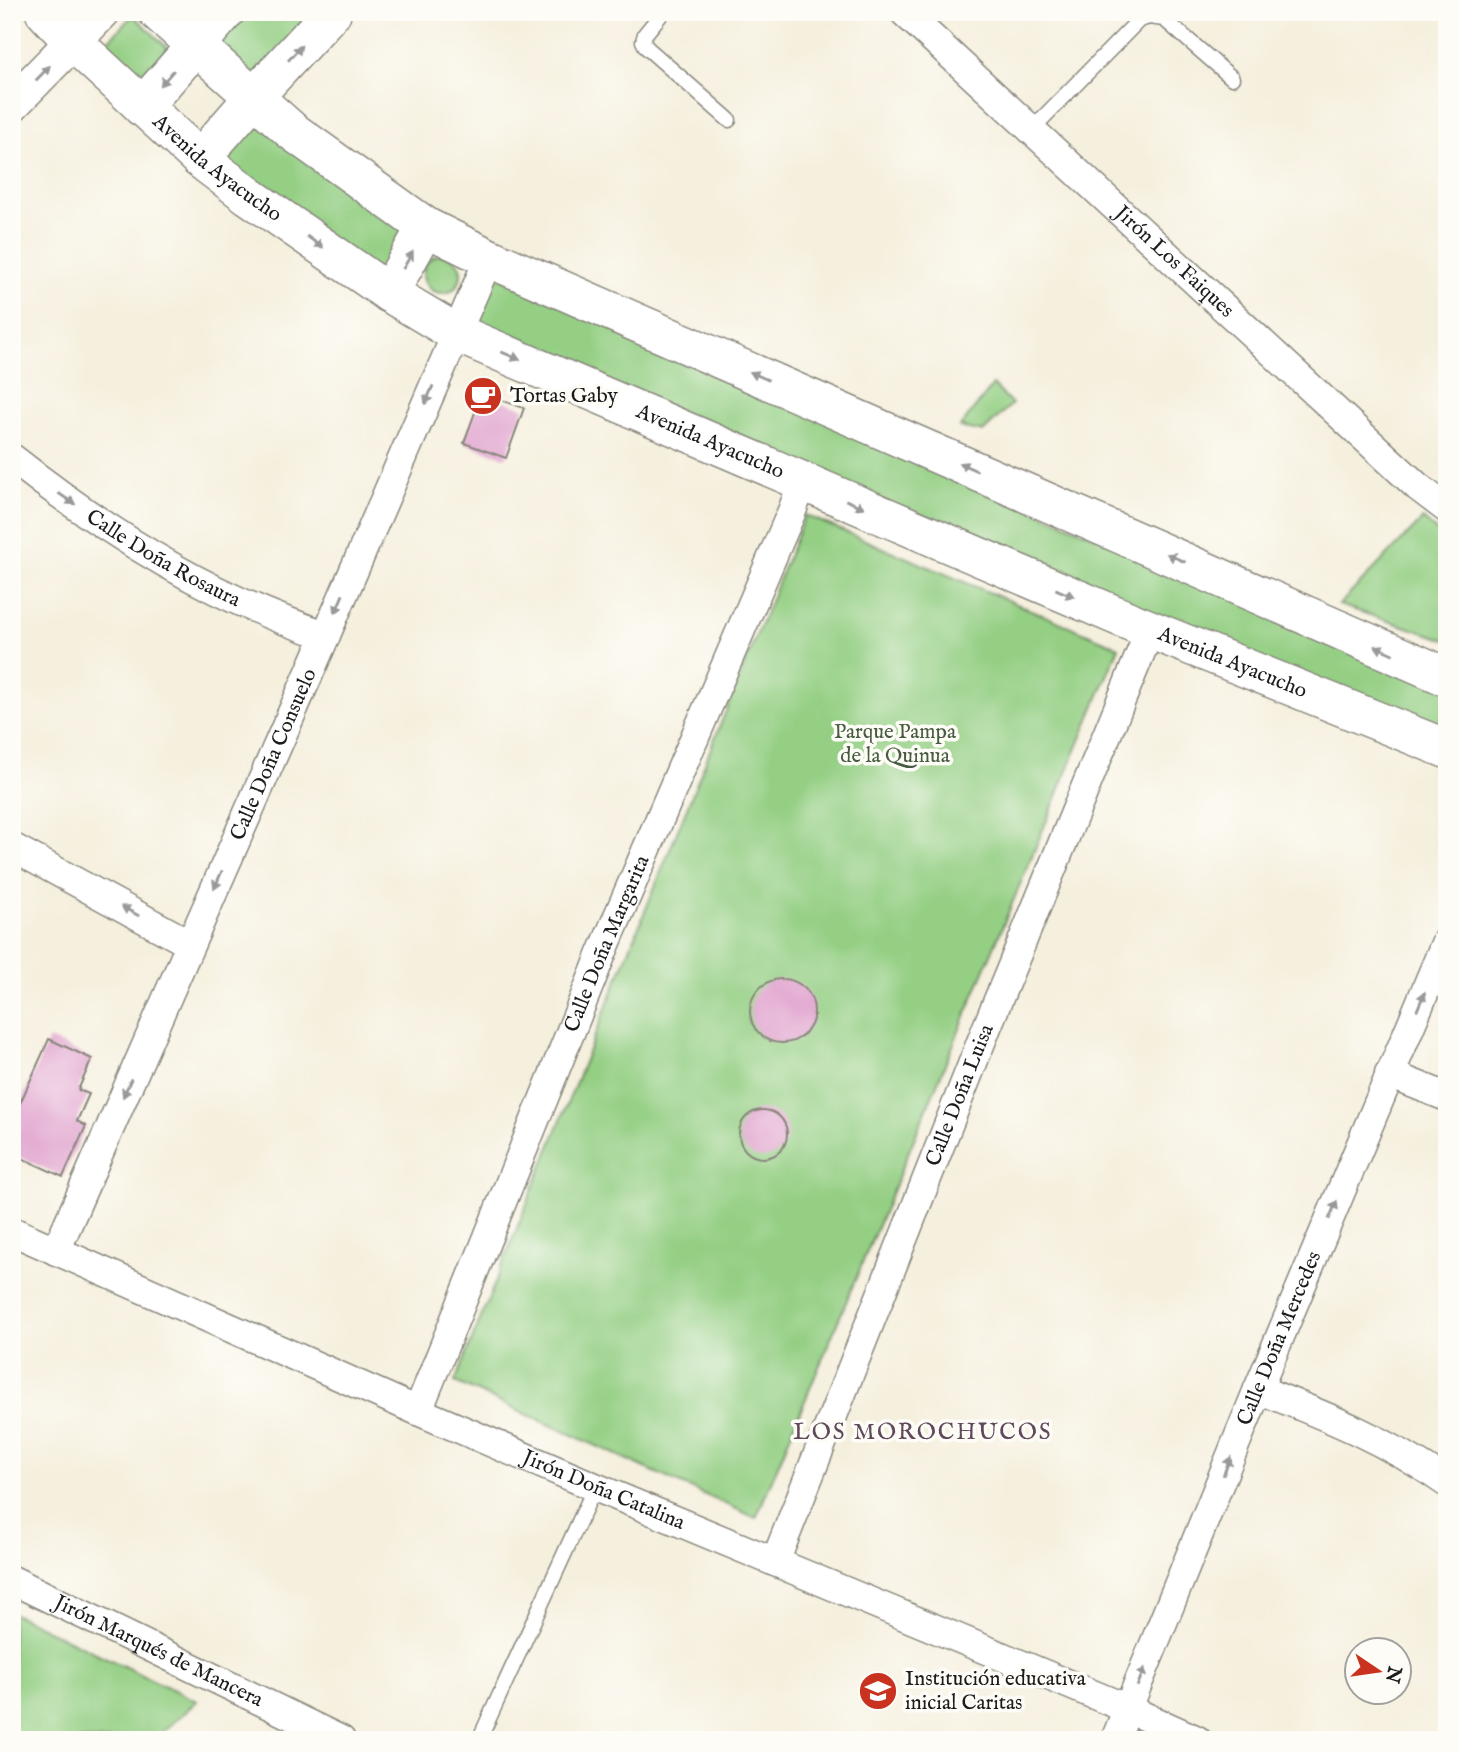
<svg xmlns="http://www.w3.org/2000/svg" width="1459" height="1752" font-family="'IM FELL English',serif">
	<style>
		.green { fill: #94cf84; stroke: #587650; stroke-width: 2 }
		.building { fill: #df9dcc }
		.lines { fill: none; stroke-linecap: round; stroke-linejoin: round }
		.service-casing { stroke: #88867c; stroke-width: 17 }
		.minor-casing { stroke: #88867c; stroke-width: 31 }
		.tertiary-casing { stroke: #88867c; stroke-width: 38 }
		.secondary-casing { stroke: #88867c; stroke-width: 41 }
		.service { stroke: #fff; stroke-width: 14 }
		.minor { stroke: #fff; stroke-width: 28 }
		.tertiary { stroke: #fff; stroke-width: 35 }
		.secondary { stroke: #fff; stroke-width: 38 }
		.oneway { fill: #999 }
		.labels { text-anchor: middle; dominant-baseline: central; stroke-width: 7; stroke-linejoin: round; paint-order: stroke }
		.street-label { font-size: 21px; fill: #1c1c1c; stroke: #fdfcf7 }
		.poi-label { font-size: 21px; fill: #1c1c1c; stroke: #fdfcf7; text-anchor: start }
		.park-label { font-size: 21px; fill: #465b40; stroke: #fdfcf7 }
		.neighbourhood-label { font-size: 23px; letter-spacing: 2px; fill: #60495a; stroke: #fdfcf7 }
	</style>
	<rect width="100%" height="100%" fill="#fdfcf7"/>
	<filter id="ink" filterUnits="userSpaceOnUse"><feTurbulence type="fractalNoise" baseFrequency=".0143" numOctaves="2"/><feDisplacementMap in="SourceGraphic" scale="14" xChannelSelector="R" yChannelSelector="G"/><feConvolveMatrix kernelMatrix="1 2 1 2 8 2 1 2 1" color-interpolation-filters="sRGB"/></filter>
	<filter id="wash" filterUnits="userSpaceOnUse"><feTurbulence type="fractalNoise" baseFrequency=".00686" numOctaves="4" result="noise"/><feDisplacementMap in="SourceGraphic" scale="28" xChannelSelector="R" yChannelSelector="G"/><feGaussianBlur stdDeviation="1.57" result="paint"/><feColorMatrix in="noise" values="0 0 0 0 0 0 0 0 0 0 0 0 0 0 0 0 0 1.4 0 .05"/><feComposite in="paint" operator="in"/></filter>
	<g filter="url(#wash)">
		<rect width="100%" height="100%" fill="#f5efdd"/>
		<g class="green">
			<polygon points="237,12 320,12 255,86 208,45"/>
			<polygon points="133,15 168,48 139,79 104,45"/>
			<polygon points="255,94 428,224 389,293 202,155"/>
			<circle cx="442" cy="274" r="19"/>
			<polygon points="495,275 1447,690 1447,742 463,329"/>
			<polygon points="993,385 1012,404 983,432 960,427"/>
			<polygon points="805,515 1119,647 756,1518 455,1382"/>
			<polygon points="1423,519 1447,541 1447,640 1339,605"/>
			<polygon points="12,1613 197,1701 154,1740 12,1740"/>
		</g>
		<g id="blocks">
			<g class="building">
				<polygon points="482,393 524,408 506,458 464,443"/>
				<circle cx="782" cy="1011" r="32"/>
				<polygon points="49,1039 92,1059 78,1090 89,1094 77,1121 86,1126 63,1177 15,1155 18,1147 12,1144 12,1121"/>
				<circle cx="763" cy="1134" r="24"/>
			</g>
		</g>
	</g>
	<g filter="url(#ink)">
		<use href="#blocks" fill-opacity="0" stroke="#88867c" stroke-width="2"/>
		<g class="lines">
			<g class="service-casing">
				<g id="service">
					<polyline points="663,12 645,34 643,41 646,47 729,120"/>
					<polyline points="1031,130 1139,20 1149,17 1164,19 1232,78"/>
					<polyline points="479,1740 595,1487"/>
				</g>
			</g>
			<g class="minor-casing">
				<g id="minor">
					<path id="s1" d="M904,12L1418,487L1447,509"/>
					<path id="s2" d="M12,458C106,532 211,599 326,635"/>
					<polyline points="12,847 190,944"/>
					<polyline points="1389,1074 1447,1097"/>
					<path id="s3" d="M12,1231L418,1411L595,1487L1128,1709L1197,1740"/>
					<path id="s4" d="M56,1251L326,635L489,258"/>
					<path d="M1258,1389C1326,1416 1387,1440 1447,1483"/>
					<path id="s5" d="M418,1411L603,951L792,511L803,481"/>
					<path id="s6" d="M775,1562L987,1027L1150,630"/>
					<path id="s7" d="M12,1580L341,1740"/>
					<path id="s8" d="M1115,1740L1258,1389L1447,939"/>
				</g>
			</g>
			<g class="tertiary-casing">
				<polyline id="tertiary" points="12,104 102,12"/>
			</g>
			<g class="secondary-casing">
				<g id="secondary">
					<path id="s9" d="M45,12L73,42L200,159L249,196L389,293L456,333L1134,623L1447,749"/>
					<polyline points="158,12 292,131 426,227 489,258 1447,677"/>
					<polyline points="142,107 225,12"/>
					<polyline points="200,159 253,98 332,12"/>
					<polyline points="389,293 426,227"/>
				</g>
			</g>
			<use href="#service" class="service"/>
			<use href="#minor" class="minor"/>
			<use href="#tertiary" class="tertiary"/>
			<use href="#secondary" class="secondary"/>
		</g>
		<defs><path id="oneway-solid" d="M-6-.8H1V-3.2L6.5 0L1 3.2V.8H-6Z" transform="scale(1.75)"/></defs>
		<g class="oneway">
			<use href="#oneway-solid" transform="translate(295 53) rotate(-48)"/>
			<use href="#oneway-solid" transform="translate(43 73) rotate(-46)"/>
			<use href="#oneway-solid" transform="translate(167 78) rotate(131)"/>
			<use href="#oneway-solid" transform="translate(315 242) rotate(35)"/>
			<use href="#oneway-solid" transform="translate(408 260) rotate(-60)"/>
			<use href="#oneway-solid" transform="translate(511 356) rotate(23)"/>
			<use href="#oneway-solid" transform="translate(759 376) rotate(-156)"/>
			<use href="#oneway-solid" transform="translate(429 395) rotate(113)"/>
			<use href="#oneway-solid" transform="translate(968 467) rotate(-156)"/>
			<use href="#oneway-solid" transform="translate(67 499) rotate(34)"/>
			<use href="#oneway-solid" transform="translate(855 504) rotate(23)"/>
			<use href="#oneway-solid" transform="translate(1176 558) rotate(-156)"/>
			<use href="#oneway-solid" transform="translate(1065 593) rotate(23)"/>
			<use href="#oneway-solid" transform="translate(339 604) rotate(113)"/>
			<use href="#oneway-solid" transform="translate(1384 650) rotate(-156)"/>
			<use href="#oneway-solid" transform="translate(218 880) rotate(114)"/>
			<use href="#oneway-solid" transform="translate(130 911) rotate(-151)"/>
			<use href="#oneway-solid" transform="translate(1421 1001) rotate(-67)"/>
			<use href="#oneway-solid" transform="translate(127 1088) rotate(114)"/>
			<use href="#oneway-solid" transform="translate(1333 1210) rotate(-67)"/>
			<use href="#oneway-solid" transform="translate(1227 1466) rotate(-68)"/>
			<use href="#oneway-solid" transform="translate(1141 1677) rotate(-68)"/>
		</g>
	</g>
	<defs>
		<g id="cafe-disc" transform="scale(2.0125)"><circle r="9.5" fill="#c8321e" stroke="#fdfcf7"/><path d="M-5.5-4.5H6V0H3Q3 3.5 0 3.5H-2.5Q-5.5 3.5-5.5 0ZM3-3.2v2h1.7v-2ZM-6 4.5H4V6H-6Z" fill="#fff"/></g>
		<g id="school-disc" transform="scale(2.0125)"><circle r="9.5" fill="#c8321e" stroke="#fdfcf7"/><path d="M0-5L7-2L0 1L-7-2ZM-4 1L0 2.5L4 1V4Q0 6-4 4Z" fill="#fff"/></g>
	</defs>
	<g fill-rule="evenodd">
		<use href="#cafe-disc" x="483" y="396"/>
		<use href="#school-disc" x="878" y="1691"/>
	</g>
	<g class="labels">
		<g class="street-label">
			<text stroke="none"><textPath href="#s9" startOffset="233">Avenida Ayacucho</textPath></text>
			<text stroke="none"><textPath href="#s1" startOffset="368">Jirón Los Faiques</textPath></text>
			<text stroke="none"><textPath href="#s9" startOffset="800">Avenida Ayacucho</textPath></text>
			<text stroke="none"><textPath href="#s2" startOffset="182">Calle Doña Rosaura</textPath></text>
			<text stroke="none"><textPath href="#s9" startOffset="1367">Avenida Ayacucho</textPath></text>
			<text stroke="none"><textPath href="#s4" startOffset="542">Calle Doña Consuelo</textPath></text>
			<text stroke="none"><textPath href="#s5" startOffset="504">Calle Doña Margarita</textPath></text>
			<text stroke="none"><textPath href="#s6" startOffset="502">Calle Doña Luisa</textPath></text>
			<text stroke="none"><textPath href="#s8" startOffset="434">Calle Doña Mercedes</textPath></text>
			<text stroke="none"><textPath href="#s3" startOffset="646">Jirón Doña Catalina</textPath></text>
			<text stroke="none"><textPath href="#s7" startOffset="163">Jirón Marqués de Mancera</textPath></text>
		</g>
		<g class="poi-label">
			<text x="510" y="396">Tortas Gaby</text>
			<text x="905" y="1679">Institución educativa<tspan x="905" dy="24">inicial Caritas</tspan></text>
		</g>
		<g class="park-label">
			<text x="895" y="732">Parque Pampa<tspan x="895" dy="24">de la Quinua</tspan></text>
		</g>
		<g class="neighbourhood-label">
			<text x="923" y="1432">LOS MOROCHUCOS</text>
		</g>
	</g>
	<rect width="1459" height="1752" fill="none" stroke="#fdfcf7" stroke-width="42"/>
	<g transform="translate(1378 1671) rotate(103)"><circle r="33" fill="#fdfcf7" stroke="#a3a29f" stroke-width="2"/>
	<path d="M0-5L12 26L0 18L-12 26Z" fill="#c8321e"/>
	<text y="-10" font-size="19" font-weight="bold" text-anchor="middle" fill="#1c1c1c">N</text>
	</g>
</svg>
